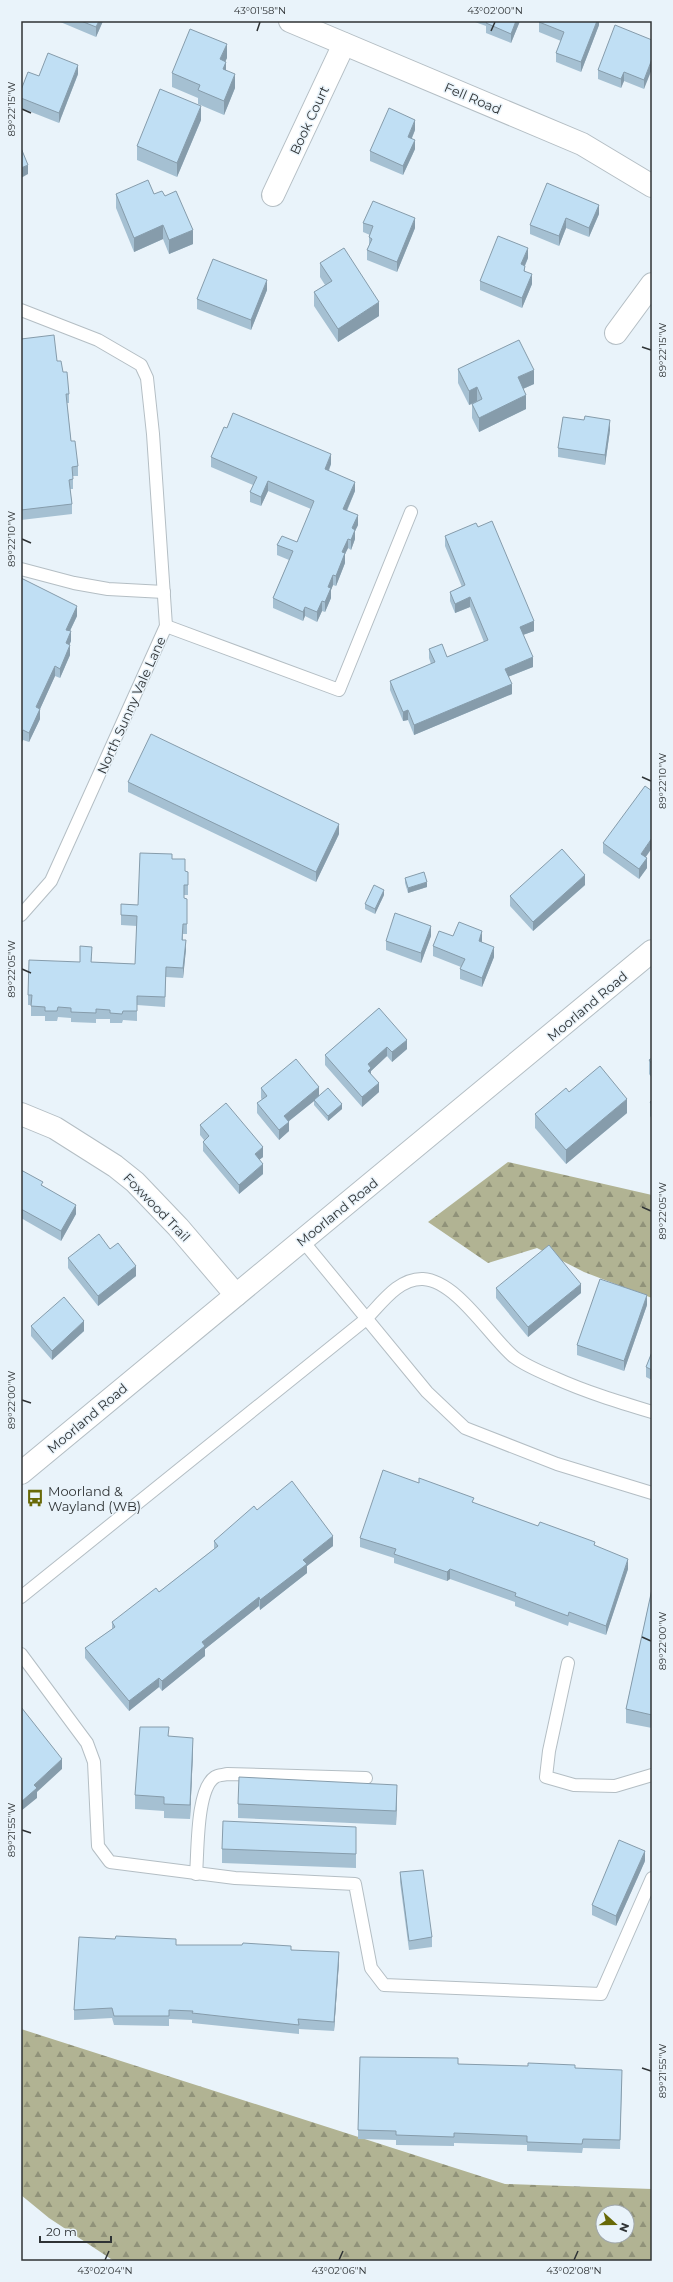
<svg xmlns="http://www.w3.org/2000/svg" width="673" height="2282" font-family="Montserrat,sans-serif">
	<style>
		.forest { fill: url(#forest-firs); fill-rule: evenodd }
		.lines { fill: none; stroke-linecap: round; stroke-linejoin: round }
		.service-casing { stroke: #b4bec4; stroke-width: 14 }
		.minor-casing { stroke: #b4bec4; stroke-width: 24 }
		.tertiary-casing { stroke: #b4bec4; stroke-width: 24 }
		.service { stroke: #fff; stroke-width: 12 }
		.minor { stroke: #fff; stroke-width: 22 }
		.tertiary { stroke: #fff; stroke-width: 22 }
		.wall { fill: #a5c0d2 }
		.shaded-wall { fill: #869cab }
		.building { fill: #c0dff4; stroke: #869cab }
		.ticks { fill: none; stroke: #2f3335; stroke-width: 1.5 }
		.labels { text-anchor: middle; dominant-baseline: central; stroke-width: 3; stroke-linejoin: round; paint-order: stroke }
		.street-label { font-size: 13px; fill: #2f3335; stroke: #e9f3fa }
		.poi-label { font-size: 13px; fill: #2f3335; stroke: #e9f3fa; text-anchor: start }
		.neatline { fill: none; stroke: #2f3335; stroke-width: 1.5 }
		.ticks-label { font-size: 10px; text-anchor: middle; fill: #2f3335 }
	</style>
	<defs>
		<pattern id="forest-firs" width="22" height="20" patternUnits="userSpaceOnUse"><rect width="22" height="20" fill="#b1b393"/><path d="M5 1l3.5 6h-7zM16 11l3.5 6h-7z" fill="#909279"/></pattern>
	</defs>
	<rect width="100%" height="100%" fill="#e9f3fa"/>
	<g class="forest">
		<polygon points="508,1162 652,1195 652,1298 584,1272 537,1248 488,1263 428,1222"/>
		<path d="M21,2029L505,2184L652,2189V2261H114L49,2218L21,2195ZM603,2212H627V2236H603Z"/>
	</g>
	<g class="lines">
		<g class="service-casing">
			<g id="service">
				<polyline points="21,310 98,340 141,365 147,378 153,434 166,626 51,881 21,915"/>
				<polyline points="21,569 74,583 108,589 164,592"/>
				<polyline points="166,626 339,690 411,512"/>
				<polyline points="302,1240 427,1392 465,1428 557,1464 652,1493"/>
				<path d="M21,1597L365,1320C381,1304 398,1278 423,1279C457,1281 490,1337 514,1357C526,1366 541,1372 555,1378C586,1392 619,1402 652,1412"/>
				<polyline points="21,1654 87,1743 94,1762 98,1846 110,1862 235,1878 355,1884 371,1968 384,1985 601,1994 652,1878"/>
				<polyline points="568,1663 549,1751 546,1777 574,1785 615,1786 652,1775"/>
				<path d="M196,1874C198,1853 196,1789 215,1777C218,1775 224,1775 227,1774L366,1778"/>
			</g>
		</g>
		<g class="minor-casing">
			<g id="minor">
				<polyline points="290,21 582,144 652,186"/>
				<polyline points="273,195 344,44"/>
				<polyline points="616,333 652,284"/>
				<polyline points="21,1114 55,1128 115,1166 135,1182 178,1227 236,1295"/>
			</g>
		</g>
		<g class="tertiary-casing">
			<polyline id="tertiary" points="21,1473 652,951"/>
		</g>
		<use href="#service" class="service"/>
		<use href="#minor" class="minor"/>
		<use href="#tertiary" class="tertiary"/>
	</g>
	<g class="wall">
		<polygon points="58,21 103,21 96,37"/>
		<polygon points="475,21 520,21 511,43 486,33 486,26 475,22"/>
		<polygon points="599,21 599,25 581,72 556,62 556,53 561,41 539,32 539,22"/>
		<polygon points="652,40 644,89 624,81 621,88 598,79 598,70"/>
		<polygon points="227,58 225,61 226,71 235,88 224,115 198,104 198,98 172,87 172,73"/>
		<polygon points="78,74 59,123 21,108 21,90"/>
		<polygon points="201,120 177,177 137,160 137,146"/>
		<polygon points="415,130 412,138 415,149 403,175 370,161 370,151"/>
		<polygon points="116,194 154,194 165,196 193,244 169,254 163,239 134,252 116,208"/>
		<polygon points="599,205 599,214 589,237 566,228 559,246 530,234 530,225"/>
		<polygon points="363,223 415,228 397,272 367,260 367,250 369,246 369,237 370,235 363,232"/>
		<polygon points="528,258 525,266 525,271 532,284 522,308 480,290 480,281"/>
		<polygon points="320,263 379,316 338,342 314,306 314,292 325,285 320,277"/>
		<polygon points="267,290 251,330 197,309 197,299"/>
		<polygon points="21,339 57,361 63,372 69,394 69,403 67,403 71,441 78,466 78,476 73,476 73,489 70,489 72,504 72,514 21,520"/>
		<polygon points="458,369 534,384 523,389 526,409 479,432 472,418 472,404 477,402 469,405 458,383"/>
		<polygon points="584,420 610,430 605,465 558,457 558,448"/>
		<polygon points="211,457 331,464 329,471 355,491 347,511 358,525 355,531 355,539 351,550 348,548 345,554 345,563 336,586 333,585 331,590 331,598 325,612 322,611 317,622 305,616 303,621 273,608 273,598 289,560 277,555 277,545 297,542 311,509 268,491 261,506 250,502 250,492 253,485 211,467"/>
		<polygon points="478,527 534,631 523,635 533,667 508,677 512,694 414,735 408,720 403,721 390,690 390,681 431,664 429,658 429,649 447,657 484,642 470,607 455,613 450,601 450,592 462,587 445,546 445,536"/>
		<polygon points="21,578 77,616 70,631 71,641 69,645 70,655 60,678 55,676 40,709 40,719 29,742 23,740"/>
		<polygon points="128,782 339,834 316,882 128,792"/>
		<polygon points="603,843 645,857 647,868 639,879 603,853"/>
		<polygon points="172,859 185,871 188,881 188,895 184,895 184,898 187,908 187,934 183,934 183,940 186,949 183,978 166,977 165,1007 137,1005 137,1021 123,1020 122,1023 110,1023 110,1019 96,1019 96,1023 71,1022 71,1018 58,1017 57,1021 45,1021 45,1016 31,1016 31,1005 28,1005 28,995 80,962 92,957 91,962 135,964 137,926 121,925 121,904 138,905"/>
		<polygon points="405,878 427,887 408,893 405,883"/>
		<polygon points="585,885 533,931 510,906 510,896"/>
		<polygon points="384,895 375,914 365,909 365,904"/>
		<polygon points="431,936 421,963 386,950 386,941"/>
		<polygon points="453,936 482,941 482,942 494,957 482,987 460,979 460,969 461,967 433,956 433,946"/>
		<polygon points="379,1008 407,1049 392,1062 387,1056 371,1071 371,1074 379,1092 362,1107 325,1065 325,1055"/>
		<polygon points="652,1058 652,1078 649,1074 649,1060"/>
		<polygon points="261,1088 319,1096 342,1109 328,1121 314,1105 314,1101 289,1121 289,1131 279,1140 257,1113 257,1103 262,1100 261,1098"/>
		<polygon points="652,1100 652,1119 650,1116 650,1102"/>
		<polygon points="627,1113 566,1164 535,1128 535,1114"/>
		<polygon points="200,1125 263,1157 259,1160 263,1174 239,1194 203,1151 203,1142 204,1140 200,1135"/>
		<polygon points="21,1170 43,1186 76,1214 61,1241 21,1218"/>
		<polygon points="110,1249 136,1276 98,1306 68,1268 68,1258"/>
		<polygon points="496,1288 581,1293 528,1337 496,1298"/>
		<polygon points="647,1305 624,1371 577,1355 577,1345"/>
		<polygon points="31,1326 84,1331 52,1360 31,1336"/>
		<polygon points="652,1352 652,1380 646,1377 646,1367"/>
		<polygon points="474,1503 538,1526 595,1546 628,1569 606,1635 569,1622 568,1626 515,1606 515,1602 450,1579 447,1581 394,1563 394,1558 360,1547 360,1538"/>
		<polygon points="257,1510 333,1546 307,1566 307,1573 260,1610 259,1606 205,1649 205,1656 162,1691 159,1687 129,1711 85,1658 85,1648 112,1629 112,1622 159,1592 214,1549 214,1541"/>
		<polygon points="652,1589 652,1728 626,1723 626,1709"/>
		<polygon points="169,1736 193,1752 190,1819 164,1818 164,1811 135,1809 135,1795"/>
		<polygon points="397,1799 396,1825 238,1818 238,1804"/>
		<polygon points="356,1827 356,1868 222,1863 222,1849"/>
		<polygon points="645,1861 616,1926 592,1915 592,1905"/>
		<polygon points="400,1872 432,1937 432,1947 409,1950 400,1882"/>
		<polygon points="176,1945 291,1950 339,1962 334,2031 299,2029 299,2034 192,2023 192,2020 169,2019 169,2026 114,2025 112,2018 74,2020 74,2010"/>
		<polygon points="458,2064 575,2068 622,2080 620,2149 583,2148 582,2153 527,2151 527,2145 454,2143 454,2146 396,2145 396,2140 358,2139 358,2130"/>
	</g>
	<g class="shaded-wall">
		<polygon points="99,21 103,21 96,37 96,27"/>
		<polygon points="516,21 520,21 511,43 511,34"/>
		<polygon points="597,21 599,21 599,25 581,72 581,62"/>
		<polygon points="227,44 227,58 220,73 220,59"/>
		<polygon points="652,59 652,69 644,89 644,80"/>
		<polygon points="226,62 226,76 223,69"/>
		<polygon points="78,65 78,74 59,123 59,113"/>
		<polygon points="624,72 624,81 621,88 621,79"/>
		<polygon points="235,74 235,88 224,115 224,101"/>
		<polygon points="201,106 201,120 177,177 177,163"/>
		<polygon points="415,120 415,130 408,147 408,137"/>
		<polygon points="415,140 415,149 403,175 403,166"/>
		<polygon points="28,165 28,174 21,178 21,168"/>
		<polygon points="599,205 599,214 589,237 589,228"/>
		<polygon points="415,218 415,228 397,272 397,262"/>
		<polygon points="566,218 566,228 559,246 559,236"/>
		<polygon points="163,225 163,239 134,252 134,238"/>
		<polygon points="193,230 193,244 169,254 169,240"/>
		<polygon points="528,248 528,258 521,274 521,264"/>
		<polygon points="532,274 532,284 522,308 522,298"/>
		<polygon points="267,280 267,290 251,330 251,320"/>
		<polygon points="379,302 379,316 338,342 338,329"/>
		<polygon points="534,370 534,384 518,391 518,377"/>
		<polygon points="477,387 477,401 469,405 469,391"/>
		<polygon points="526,395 526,409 479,432 479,418"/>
		<polygon points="610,420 610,430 605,465 605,455"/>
		<polygon points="331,454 331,464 325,479 325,469"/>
		<polygon points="268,481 268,491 261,506 261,497"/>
		<polygon points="355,482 355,491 343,519 343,509"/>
		<polygon points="358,515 358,525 355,531 355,539 351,550 351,540 352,528"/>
		<polygon points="348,539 348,548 345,554 345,563 336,586 336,576 342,552"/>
		<polygon points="333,575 333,585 331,590 331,598 325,612 325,602 328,587"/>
		<polygon points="470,597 470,607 455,613 455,604"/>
		<polygon points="322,601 322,611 317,622 317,612"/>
		<polygon points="77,606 77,616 66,639 66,630"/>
		<polygon points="305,607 305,616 303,621 303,612"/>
		<polygon points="534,621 534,631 520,636 520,627"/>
		<polygon points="71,631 71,641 66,653 66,643"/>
		<polygon points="70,645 70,655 60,678 60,669"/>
		<polygon points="533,657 533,667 505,678 505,669"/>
		<polygon points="55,666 55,676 40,709 40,719 29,742 29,733 36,707"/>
		<polygon points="512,684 512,694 414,735 414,725"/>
		<polygon points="408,710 408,720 403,721 403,712"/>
		<polygon points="23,730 23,740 21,744 21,734"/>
		<polygon points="339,824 339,834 316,882 316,872"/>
		<polygon points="652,838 652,848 641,864 641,854"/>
		<polygon points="647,858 647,868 639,879 639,869"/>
		<polygon points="585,875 585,885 533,931 533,922"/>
		<polygon points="427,882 427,887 408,893 408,888"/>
		<polygon points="384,890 384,895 375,914 375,909"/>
		<polygon points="431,926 431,936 421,963 421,953"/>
		<polygon points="482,931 482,941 479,951 479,941"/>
		<polygon points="186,940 186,949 183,978 183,968"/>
		<polygon points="494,947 494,957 482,987 482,978"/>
		<polygon points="407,1040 407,1049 392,1062 392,1052"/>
		<polygon points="387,1047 387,1056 371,1071 371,1078 368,1080 368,1064"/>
		<polygon points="379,1083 379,1092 362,1107 362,1097"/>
		<polygon points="319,1087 319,1097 284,1125 284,1116"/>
		<polygon points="627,1099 627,1113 566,1164 566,1150"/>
		<polygon points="342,1104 342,1109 328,1121 328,1116"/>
		<polygon points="289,1122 289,1131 279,1140 279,1130"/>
		<polygon points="263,1147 263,1157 255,1163 255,1154"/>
		<polygon points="263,1164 263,1174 239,1194 239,1185"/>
		<polygon points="76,1205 76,1214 61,1241 61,1231"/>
		<polygon points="136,1266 136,1276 98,1306 98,1296"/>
		<polygon points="581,1284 581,1293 528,1337 528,1327"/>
		<polygon points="647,1295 647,1305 624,1371 624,1361"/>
		<polygon points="84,1321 84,1331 52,1360 52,1351"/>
		<polygon points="333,1536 333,1546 307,1566 307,1573 260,1610 260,1600 303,1560"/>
		<polygon points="628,1559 628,1569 606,1635 606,1626"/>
		<polygon points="450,1569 450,1579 447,1581 447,1572"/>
		<polygon points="259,1597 259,1606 205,1649 205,1656 162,1691 162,1681 202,1642"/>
		<polygon points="159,1678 159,1687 129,1711 129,1701"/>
		<polygon points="193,1738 193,1752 190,1819 190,1805"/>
		<polygon points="62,1759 62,1769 37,1792 37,1798 21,1811 21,1802 34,1785"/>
		<polygon points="397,1785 397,1799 396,1825 396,1811"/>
		<polygon points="645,1851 645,1861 616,1926 616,1916"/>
		<polygon points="339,1952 339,1962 334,2031 334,2022"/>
	</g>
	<g class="building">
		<polygon points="81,21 99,21 96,27"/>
		<polygon points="487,21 516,21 511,34 486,23"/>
		<polygon points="540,21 597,21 581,62 556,53 564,32 539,22"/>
		<polygon points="615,25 652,40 652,59 644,80 624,72 621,79 598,70"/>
		<polygon points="190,29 227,44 220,59 226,62 223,69 235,74 224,101 198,90 200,85 172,73"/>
		<polygon points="48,53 78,65 59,113 21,98 21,90 28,72 39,76"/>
		<polygon points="160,89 201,106 177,163 137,146"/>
		<polygon points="389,108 415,120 408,137 415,140 403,166 370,151"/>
		<polygon points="21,148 28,165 21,168"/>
		<polygon points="148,180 154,194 162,191 165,196 176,191 193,230 169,240 163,225 134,238 116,194"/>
		<polygon points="547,183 599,205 589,228 566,218 559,236 530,225"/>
		<polygon points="373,201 415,218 397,262 367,250 372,239 369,237 373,226 363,223"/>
		<polygon points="498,236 528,248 521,264 525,266 524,271 532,274 522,298 480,281"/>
		<polygon points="344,248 379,302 338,329 314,292 332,281 320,263"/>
		<polygon points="213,259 267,280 251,320 197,299"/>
		<polygon points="54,335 57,361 61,361 63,372 67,372 69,394 66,394 71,441 75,441 78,466 72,467 73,479 69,480 72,504 21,510 21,339"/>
		<polygon points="519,340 534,370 518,377 526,395 479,418 472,404 482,399 477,387 469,391 458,369"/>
		<polygon points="233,413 331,454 325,469 355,482 343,509 358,515 352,528 355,530 351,540 348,539 342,552 345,553 336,576 333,575 328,587 331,588 325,602 322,601 317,612 305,607 303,612 273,598 293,551 277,545 282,536 297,542 314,501 268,481 261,497 250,492 257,477 211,457 224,427 227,428"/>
		<polygon points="585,416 610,420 605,455 558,448 563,417 584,420"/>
		<polygon points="492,521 534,621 520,627 533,657 505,669 512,684 414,725 408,710 403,712 390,681 435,662 429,649 442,644 447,657 488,640 470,597 455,604 450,592 465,585 445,536 476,523 478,527"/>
		<polygon points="21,578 77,606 66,630 71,631 66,643 70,645 60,669 55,666 36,707 40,709 29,733 23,730 21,734"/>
		<polygon points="151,734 339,824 316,872 128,782"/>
		<polygon points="645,786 652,791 652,838 641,854 647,858 639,869 603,843"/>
		<polygon points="562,849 585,875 533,922 510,896"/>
		<polygon points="140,853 172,854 172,859 185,859 185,871 188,872 188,885 184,885 184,898 187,899 187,924 183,924 182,940 186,940 183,968 166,967 165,997 137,996 137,1011 123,1011 122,1014 110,1013 110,1010 96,1009 96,1013 71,1012 71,1008 58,1007 57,1011 45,1011 45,1007 31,1006 32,995 28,995 29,960 80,962 80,946 92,947 91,962 135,964 137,916 121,915 121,904 138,905"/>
		<polygon points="424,872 427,882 408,888 405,878"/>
		<polygon points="374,885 384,890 375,909 365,904"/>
		<polygon points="395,913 431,926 421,953 386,941"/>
		<polygon points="459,922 482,931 479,941 494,947 482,978 460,969 465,959 433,946 439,931 453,936"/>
		<polygon points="379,1008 407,1040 392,1052 387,1047 368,1064 371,1068 368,1071 379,1083 362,1097 325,1055"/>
		<polygon points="652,1058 652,1064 649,1060"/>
		<polygon points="296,1059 319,1087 284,1116 289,1122 279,1130 257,1103 267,1096 261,1088"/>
		<polygon points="600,1066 627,1099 566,1150 535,1114 566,1088 569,1092"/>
		<polygon points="328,1088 342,1104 328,1116 314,1100"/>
		<polygon points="652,1100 652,1105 650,1102"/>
		<polygon points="226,1103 263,1147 255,1154 263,1164 239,1185 203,1142 209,1136 200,1125"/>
		<polygon points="21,1170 43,1182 41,1185 76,1205 61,1231 21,1209"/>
		<polygon points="99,1234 110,1249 118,1243 136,1266 98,1296 68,1258"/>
		<polygon points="549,1245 581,1284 528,1327 496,1288"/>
		<polygon points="600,1279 647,1295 624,1361 577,1345"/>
		<polygon points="64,1297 84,1321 52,1351 31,1326"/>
		<polygon points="652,1352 652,1370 646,1367"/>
		<polygon points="383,1470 419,1483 419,1478 474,1498 472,1502 538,1526 540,1522 595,1542 594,1545 628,1559 606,1626 569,1612 568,1616 515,1596 516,1593 450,1569 447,1572 394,1554 396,1549 360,1538"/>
		<polygon points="292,1481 333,1536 303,1560 307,1564 260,1600 259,1597 202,1642 205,1646 162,1681 159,1678 129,1701 85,1648 115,1627 112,1622 156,1588 159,1592 218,1546 214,1541 254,1506 257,1510"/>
		<polygon points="652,1589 652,1715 626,1709"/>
		<polygon points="21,1707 62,1759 34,1785 37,1788 21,1802"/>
		<polygon points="140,1727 169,1727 168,1736 193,1738 190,1805 164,1804 164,1797 135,1795"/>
		<polygon points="239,1777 397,1785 396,1811 238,1804"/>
		<polygon points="223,1821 356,1827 356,1854 222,1849"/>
		<polygon points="619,1840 645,1851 616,1916 592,1905"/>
		<polygon points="423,1870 432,1937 409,1941 400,1872"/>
		<polygon points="116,1936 176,1939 176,1945 242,1945 243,1943 291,1946 291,1950 339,1952 334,2022 298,2019 299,2025 192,2013 193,2011 169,2010 169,2016 114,2016 112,2008 74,2010 79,1937 115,1939"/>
		<polygon points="360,2057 458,2058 458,2064 528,2066 528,2063 575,2065 575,2068 622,2070 620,2140 583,2139 582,2144 527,2142 527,2136 454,2133 454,2137 396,2135 396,2131 358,2130"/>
	</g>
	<path class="ticks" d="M257,31L260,22M491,31L495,22M22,109L31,113M642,347L651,350M22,539L31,543M642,777L651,781M22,969L31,973M642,1207L651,1211M22,1400L31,1403M642,1637L651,1641M22,1830L31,1833M642,2068L651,2071M105,2260L109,2251M339,2260L343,2251M574,2260L578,2251"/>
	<defs>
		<g id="bus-bare" transform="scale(1.38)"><path d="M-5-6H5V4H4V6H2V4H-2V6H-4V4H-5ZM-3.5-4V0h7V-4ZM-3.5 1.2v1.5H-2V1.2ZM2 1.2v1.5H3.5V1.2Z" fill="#686907" stroke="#e9f3fa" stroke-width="2.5" paint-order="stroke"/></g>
	</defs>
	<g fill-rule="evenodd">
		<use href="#bus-bare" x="35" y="1498"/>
	</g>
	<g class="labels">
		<g class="street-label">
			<text transform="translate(473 98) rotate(23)">Fell Road</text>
			<text transform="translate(309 120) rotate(-65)">Book Court</text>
			<text transform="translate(131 705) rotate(-66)">North Sunny Vale Lane</text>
			<text transform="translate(587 1006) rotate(-40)">Moorland Road</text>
			<text transform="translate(157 1207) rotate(46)">Foxwood Trail</text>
			<text transform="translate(337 1212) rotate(-39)">Moorland Road</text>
			<text transform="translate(87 1418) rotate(-40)">Moorland Road</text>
		</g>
		<g class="poi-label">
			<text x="48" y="1491">Moorland &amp;<tspan x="48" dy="15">Wayland (WB)</tspan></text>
		</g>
	</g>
	<rect width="673" height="2282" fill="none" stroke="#e9f3fa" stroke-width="44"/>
	<g transform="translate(615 2224) rotate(111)"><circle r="19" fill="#e9f3fa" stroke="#9fa6ab"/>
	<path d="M0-3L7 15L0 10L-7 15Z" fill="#686907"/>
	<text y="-6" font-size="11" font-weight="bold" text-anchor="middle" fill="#2f3335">N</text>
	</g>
	<path d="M40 2236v6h71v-6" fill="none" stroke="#2f3335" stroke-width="2"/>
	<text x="46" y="2236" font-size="12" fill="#2f3335" stroke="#e9f3fa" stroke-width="3" paint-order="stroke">20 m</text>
	<rect x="22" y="22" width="629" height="2238" class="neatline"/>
	<g class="ticks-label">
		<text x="260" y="14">43°01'58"N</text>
		<text x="495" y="14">43°02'00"N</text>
		<text transform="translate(11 109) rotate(-90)" y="4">89°22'15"W</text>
		<text transform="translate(662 350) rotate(-90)" y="4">89°22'15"W</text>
		<text transform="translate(11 539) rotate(-90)" y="4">89°22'10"W</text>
		<text transform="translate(662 781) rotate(-90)" y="4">89°22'10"W</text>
		<text transform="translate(11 969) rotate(-90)" y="4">89°22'05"W</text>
		<text transform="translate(662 1211) rotate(-90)" y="4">89°22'05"W</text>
		<text transform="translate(11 1400) rotate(-90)" y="4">89°22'00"W</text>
		<text transform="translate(662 1641) rotate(-90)" y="4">89°22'00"W</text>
		<text transform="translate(11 1830) rotate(-90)" y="4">89°21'55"W</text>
		<text transform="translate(662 2071) rotate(-90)" y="4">89°21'55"W</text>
		<text x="105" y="2274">43°02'04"N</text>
		<text x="339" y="2274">43°02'06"N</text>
		<text x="574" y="2274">43°02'08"N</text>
	</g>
</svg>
